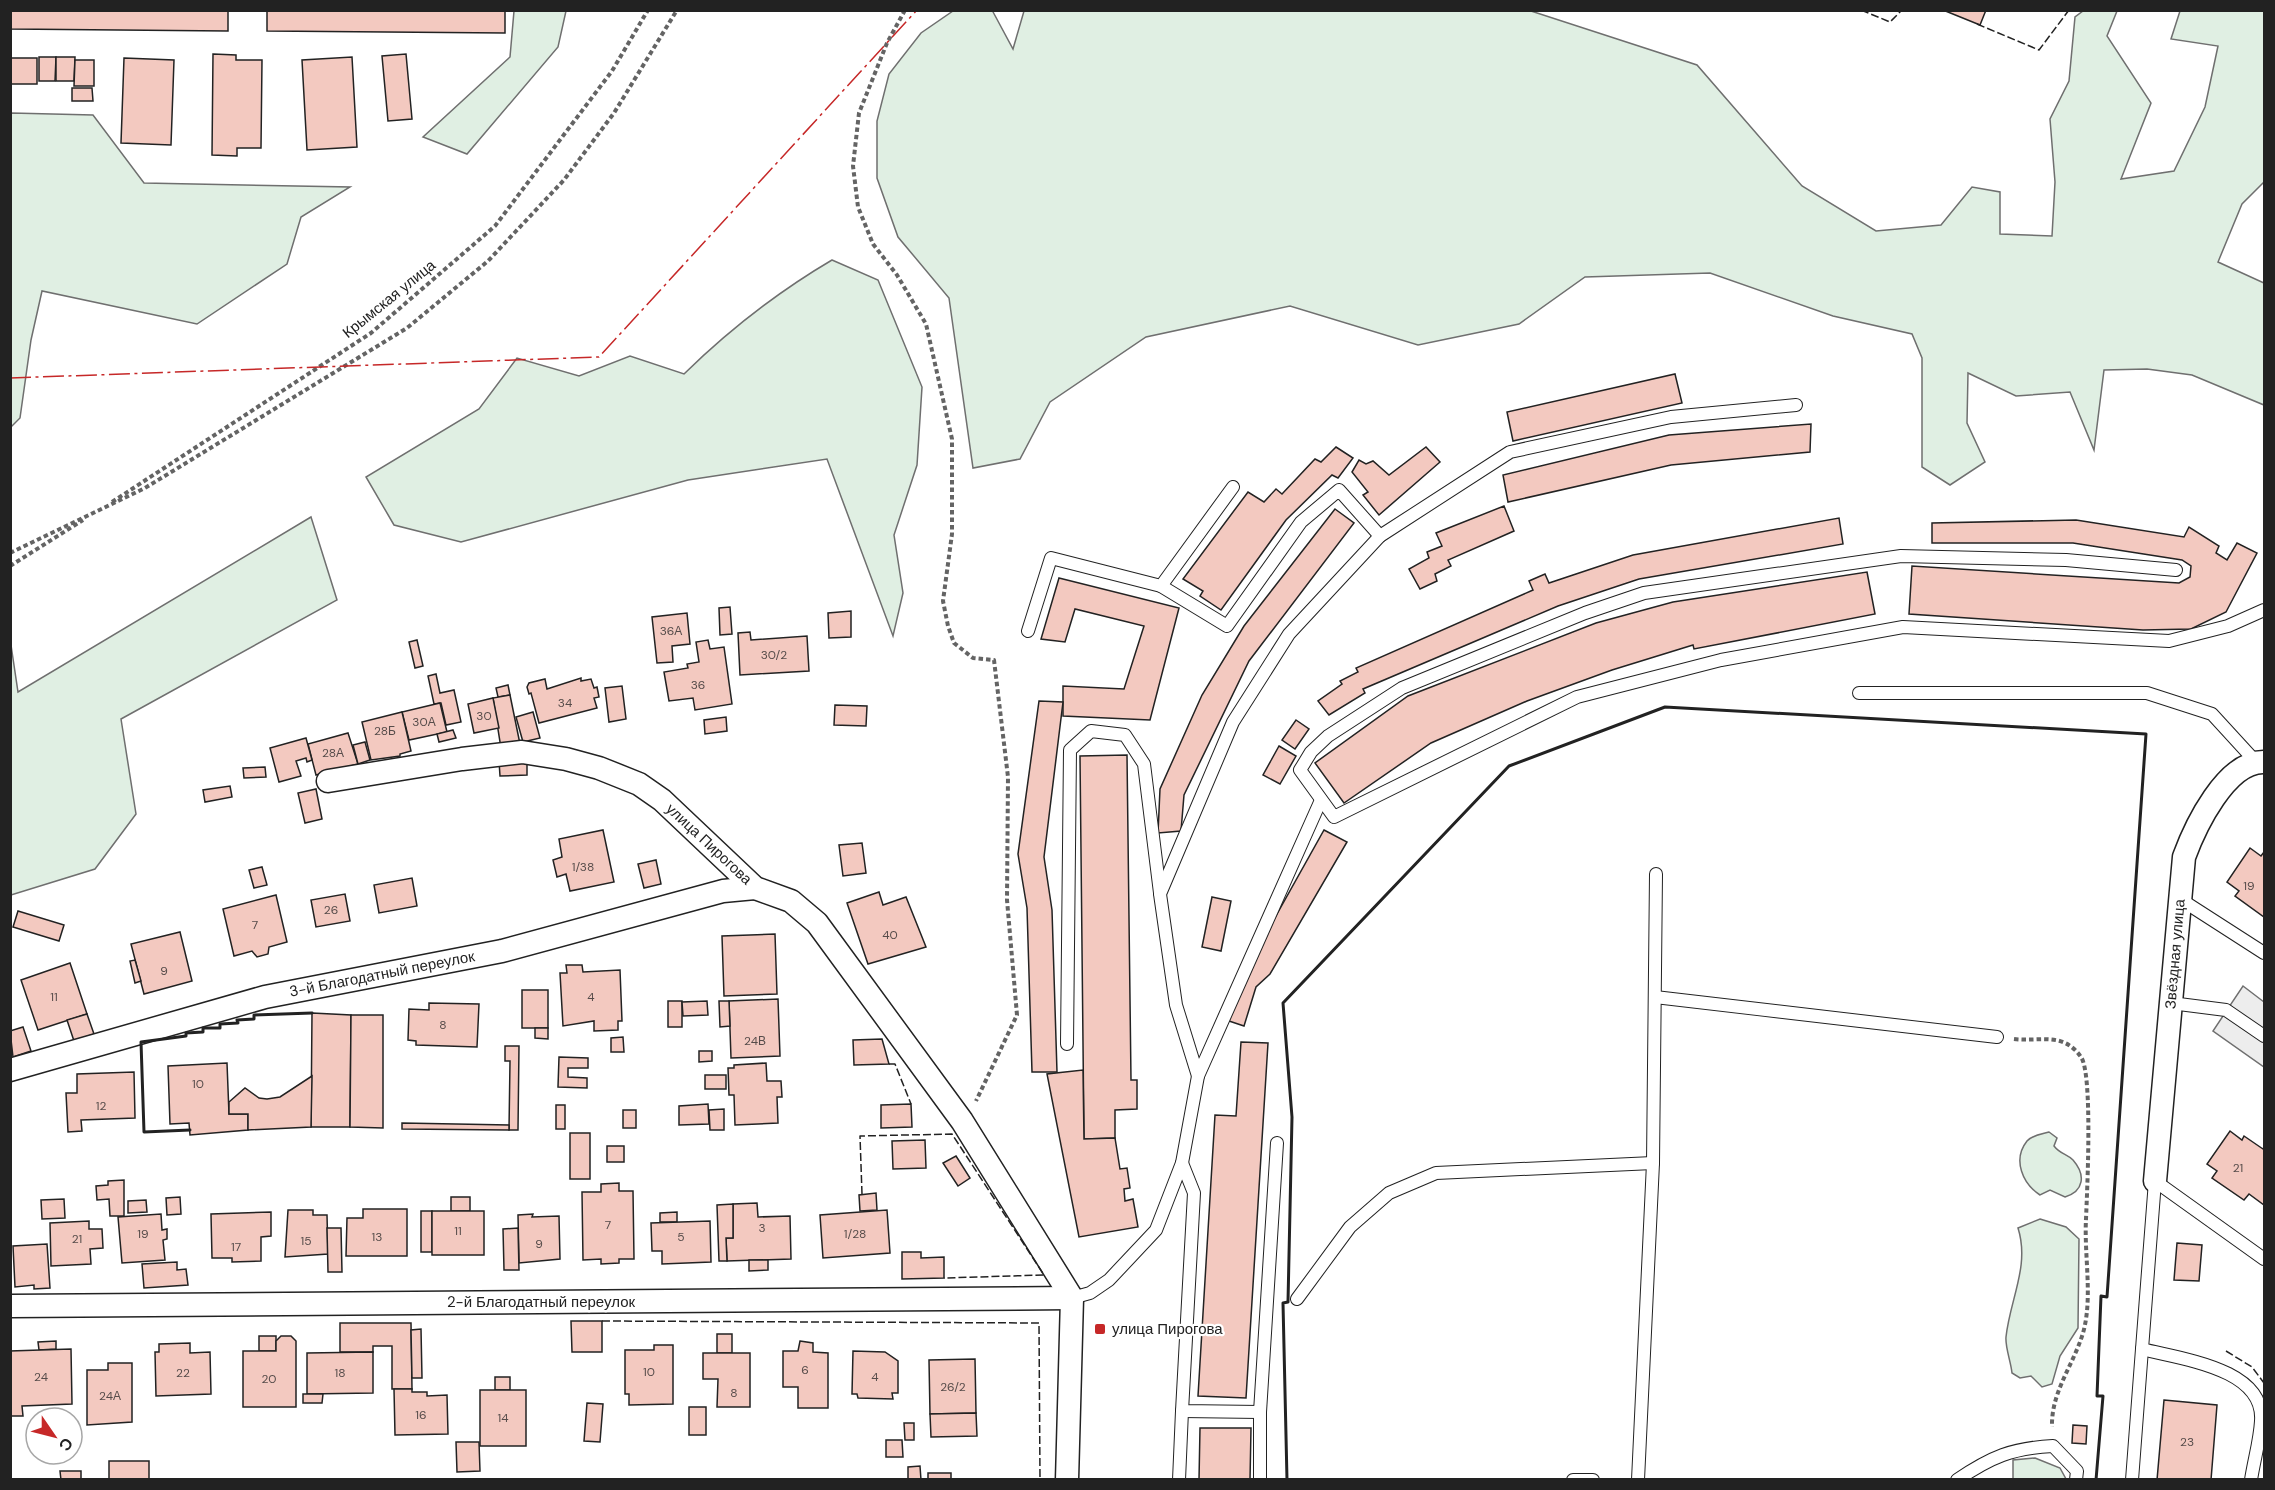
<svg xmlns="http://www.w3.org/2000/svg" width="2275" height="1490" font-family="'DM Sans',sans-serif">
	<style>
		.green { fill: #e0efe3; stroke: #6f6f6f; stroke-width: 1.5 }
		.parking { fill: #ededed; stroke: #6f6f6f; stroke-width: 1.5 }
		.building { fill: #f3c9c0; stroke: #222; stroke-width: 1.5 }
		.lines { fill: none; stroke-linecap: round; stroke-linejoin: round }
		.service-casing { stroke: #222; stroke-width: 14 }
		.minor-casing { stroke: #222; stroke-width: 25 }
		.path { stroke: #646464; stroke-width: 4; stroke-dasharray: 4.5 3; stroke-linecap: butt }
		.service { stroke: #fff; stroke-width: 12 }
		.minor { stroke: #fff; stroke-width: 22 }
		.fence { stroke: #222; stroke-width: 1.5; stroke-dasharray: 8 3; stroke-linecap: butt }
		.wall { stroke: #222; stroke-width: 3 }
		.power { stroke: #c62828; stroke-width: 1.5; stroke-dasharray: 21 4.5 3 4.5; stroke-linecap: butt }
		.poi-dot { fill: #c62828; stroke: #fff; stroke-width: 2 }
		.labels { text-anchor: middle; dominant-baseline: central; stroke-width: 4.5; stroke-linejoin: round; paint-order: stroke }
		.number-label { font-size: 12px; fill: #564c4a }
		.street-label { font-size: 15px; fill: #222; stroke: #fff }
		.poi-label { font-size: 15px; fill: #222; stroke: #fff; text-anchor: start }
	</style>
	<rect width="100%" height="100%" fill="#fff"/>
	<g class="green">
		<polygon points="992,10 1013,49 1024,11 1531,11 1697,65 1802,186 1876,231 1941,225 1972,187 2000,192 2000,234 2052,236 2055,182 2050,119 2069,81 2075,17 2083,11 2117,11 2107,36 2151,103 2121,179 2174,171 2205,107 2218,46 2171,39 2180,11 2264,11 2264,182 2242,204 2218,262 2264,283 2264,405 2192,375 2147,369 2104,370 2094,450 2070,392 2016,396 1968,373 1967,423 1985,462 1950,485 1922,467 1922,358 1912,334 1833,316 1710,273 1585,277 1519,324 1418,345 1290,306 1146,337 1050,402 1020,459 973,468 949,298 898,237 877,178 877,121 889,74 921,33 953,11"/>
		<polygon points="514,11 566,11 558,47 467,154 423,137 510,57"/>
		<polygon points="11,113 93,115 144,183 350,187 301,217 287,264 197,324 42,291 31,340 20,418 11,427"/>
		<path d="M832,260L878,280L922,387L917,465L894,535L903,593L893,636L827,459L688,480L461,542L394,525L366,477L479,409L517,358L579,376L630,356L684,374C731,328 776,293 832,260Z"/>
		<polygon points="311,517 337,600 121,719 136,814 95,869 11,895 11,645 18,692"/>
		<path d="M2049,1132L2057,1138L2054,1146C2060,1154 2067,1154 2073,1160C2086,1175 2084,1191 2065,1197L2050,1190L2040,1195C2023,1184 2012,1160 2027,1141C2032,1135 2042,1134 2049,1132Z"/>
		<path d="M2040,1219L2066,1227L2079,1239L2078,1328L2060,1356L2052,1384L2042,1387L2031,1376L2020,1378L2012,1373C2011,1362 2005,1347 2006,1337C2010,1299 2030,1266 2018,1228Z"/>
		<polygon points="2035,1458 2060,1468 2066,1479 2013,1479 2013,1460"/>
	</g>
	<polygon class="parking" points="2243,986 2264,1002 2264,1067 2213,1031"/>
	<g class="building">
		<polygon points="10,10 228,10 228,31 10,29"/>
		<polygon points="267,10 505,10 505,33 267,31"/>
		<polygon points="1943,10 1986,10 1980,25"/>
		<polygon points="213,54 236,55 236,60 262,60 261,148 237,148 237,156 212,155"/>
		<polygon points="406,54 412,119 388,121 382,56"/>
		<polygon points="39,57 56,57 55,81 39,81"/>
		<polygon points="56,57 75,57 74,81 56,81"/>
		<polygon points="352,57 357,147 307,150 302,60"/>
		<rect x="10" y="58" width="27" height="26"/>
		<polygon points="124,58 174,60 171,145 121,143"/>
		<polygon points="75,60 94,60 94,86 74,86"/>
		<polygon points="72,88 92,88 93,101 72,101"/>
		<polygon points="1675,374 1682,403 1513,441 1507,412"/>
		<polygon points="1811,424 1810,452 1671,465 1508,502 1503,475 1669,435"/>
		<polygon points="1336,447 1353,458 1338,478 1332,475 1286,520 1221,610 1200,596 1203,591 1183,579 1248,492 1264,502 1276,489 1282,494 1315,459 1321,462"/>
		<polygon points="1426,447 1440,462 1379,515 1363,495 1368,492 1352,472 1359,460 1366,464 1373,461 1389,475"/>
		<polygon points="1504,506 1514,531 1448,560 1451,566 1435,574 1437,581 1420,589 1409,569 1429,558 1427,552 1442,546 1436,533"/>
		<polygon points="1335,509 1354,523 1249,661 1184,795 1181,831 1158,833 1160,789 1202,695 1244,626"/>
		<polygon points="1839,518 1843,544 1639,579 1558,606 1363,689 1365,693 1329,715 1318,701 1342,684 1340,681 1358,672 1356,668 1533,590 1529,581 1545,574 1549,583 1633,555"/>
		<polygon points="2076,520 2184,537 2189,527 2219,546 2216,553 2227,560 2237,543 2257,553 2226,612 2191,629 2143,630 1909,614 1912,566 2179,583 2190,577 2191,566 2182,560 2073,543 1932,543 1932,523"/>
		<polygon points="1867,572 1875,614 1694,649 1693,645 1612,670 1527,701 1431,743 1344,803 1315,763 1408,696 1596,623 1673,602"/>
		<polygon points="1059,578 1179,608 1150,720 1063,716 1063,686 1124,689 1144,626 1075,609 1065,642 1041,639"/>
		<polygon points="730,607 732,634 720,635 719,608"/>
		<polygon points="851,611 851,637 829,638 828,613"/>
		<polygon points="687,613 690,644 672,646 673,662 657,663 652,617"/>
		<polygon points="750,632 751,640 807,636 809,671 740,675 738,633"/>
		<polygon points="417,640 423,666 415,668 409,642"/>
		<polygon points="708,640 710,649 724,647 732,704 695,710 693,698 669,701 664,672 688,668 687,664 699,662 696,642"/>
		<polygon points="436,674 440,693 454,690 461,722 446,725 441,703 434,704 428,676"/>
		<polygon points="581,678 581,681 591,679 594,688 597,687 599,697 594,698 597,708 539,723 531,693 529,694 527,687 529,683 545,679 547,689"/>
		<polygon points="508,685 510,695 498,697 496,688"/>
		<polygon points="622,686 626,719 609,722 605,688"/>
		<polygon points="510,695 520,744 501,748 493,698"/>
		<polygon points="493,698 499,728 474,733 468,704"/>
		<polygon points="1039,701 1063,702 1044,857 1052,910 1057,1072 1032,1072 1027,908 1018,854"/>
		<polygon points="440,703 447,732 409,740 402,712"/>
		<polygon points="835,705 867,706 866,726 834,725"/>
		<polygon points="402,712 411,751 400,754 400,756 371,760 362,722"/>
		<polygon points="533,712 540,738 523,742 516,717"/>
		<polygon points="726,717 727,731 705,734 704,720"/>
		<polygon points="1296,720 1309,729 1295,749 1282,740"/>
		<polygon points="453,730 456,738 439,742 437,734"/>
		<polygon points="348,733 358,764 316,775 308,744"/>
		<polygon points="306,738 312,760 307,762 306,758 296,761 301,776 279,782 270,748"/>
		<polygon points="365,742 370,760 358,764 353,745"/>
		<polygon points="1279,746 1296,756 1280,784 1263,775"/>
		<polygon points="1127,755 1131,1080 1137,1080 1137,1109 1115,1110 1115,1138 1084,1139 1080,756"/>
		<polygon points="527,760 527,775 500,776 499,761"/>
		<polygon points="265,767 266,777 244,778 243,768"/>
		<polygon points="230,786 232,797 205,802 203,790"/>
		<polygon points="316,789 322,819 305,823 298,793"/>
		<polygon points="603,830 614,882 570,891 566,874 557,877 553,860 562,857 559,839"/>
		<polygon points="1324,830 1347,842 1270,974 1256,987 1244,1026 1226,1020 1239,982"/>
		<polygon points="862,843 866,873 843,876 839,845"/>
		<polygon points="2250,848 2261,856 2264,852 2264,917 2235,896 2239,891 2227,882"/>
		<polygon points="656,860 661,884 644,888 638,864"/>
		<polygon points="262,867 267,885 254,888 249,870"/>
		<polygon points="412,878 417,906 379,913 374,885"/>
		<polygon points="879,892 883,905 906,897 926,947 868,964 847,903"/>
		<polygon points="345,894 350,921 316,927 311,900"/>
		<polygon points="276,895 287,942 269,947 268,954 257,957 252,951 234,956 223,909"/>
		<polygon points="1212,897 1231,901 1221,951 1202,947"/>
		<polygon points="18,911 64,925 59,941 13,927"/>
		<polygon points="180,932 192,981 144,994 131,944"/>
		<polygon points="775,934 777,994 724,996 722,936"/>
		<polygon points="135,960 141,981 135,983 130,961"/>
		<polygon points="70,963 87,1014 38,1030 21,980"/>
		<polygon points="566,965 582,965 583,972 620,970 622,1021 618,1021 618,1030 594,1031 594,1021 563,1026 560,973 567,973"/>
		<rect x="522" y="990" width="26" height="38"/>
		<polygon points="778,999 780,1056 731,1058 729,1001"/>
		<rect x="668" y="1001" width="14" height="26"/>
		<polygon points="707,1001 708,1015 683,1016 682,1002"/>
		<polygon points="719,1001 729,1001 730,1026 720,1027"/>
		<polygon points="429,1003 479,1004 477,1047 416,1045 416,1041 408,1040 409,1009 429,1010"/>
		<polygon points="312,1013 351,1015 350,1127 311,1127"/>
		<polygon points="87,1014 94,1034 74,1041 67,1020"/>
		<polygon points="351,1015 383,1015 383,1128 350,1127"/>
		<polygon points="23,1027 31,1051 13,1057 10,1031"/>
		<polygon points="535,1028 548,1028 548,1039 535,1038"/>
		<polygon points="623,1037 624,1052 611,1052 611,1038"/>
		<polygon points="882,1039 889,1064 854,1065 853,1040"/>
		<polygon points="1241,1042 1268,1043 1246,1398 1198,1396 1215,1115 1236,1116"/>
		<polygon points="505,1046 519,1046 518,1130 509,1130 510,1061 505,1061"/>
		<polygon points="699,1051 712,1051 712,1061 699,1062"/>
		<polygon points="559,1057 588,1058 588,1068 568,1068 568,1077 587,1078 587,1088 558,1087"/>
		<polygon points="227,1063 229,1114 248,1114 248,1130 190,1135 189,1123 170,1124 168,1066"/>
		<polygon points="766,1063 767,1081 781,1081 782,1097 777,1097 778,1123 735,1125 734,1095 729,1095 728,1068 734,1068 734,1065"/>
		<polygon points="1083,1070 1084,1139 1115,1138 1120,1169 1127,1168 1130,1188 1124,1189 1125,1201 1133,1199 1138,1227 1079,1237 1047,1074"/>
		<polygon points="134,1072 135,1118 81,1120 82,1131 68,1132 66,1093 77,1093 77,1074"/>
		<rect x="705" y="1075" width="21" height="14"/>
		<polygon points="312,1076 311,1127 248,1130 248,1114 229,1114 229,1102 245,1088 259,1098 267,1099 280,1097"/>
		<polygon points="708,1104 709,1124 679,1125 679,1106"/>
		<polygon points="911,1104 912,1127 881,1128 881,1105"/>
		<rect x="556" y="1105" width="9" height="24"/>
		<polygon points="724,1109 724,1130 710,1130 709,1110"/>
		<rect x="623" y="1110" width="13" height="18"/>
		<polygon points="402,1123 509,1125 509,1130 402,1129"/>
		<polygon points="2230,1131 2242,1140 2244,1136 2263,1149 2264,1147 2264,1205 2249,1194 2244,1200 2212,1178 2217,1171 2207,1164"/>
		<rect x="570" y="1133" width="20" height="46"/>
		<polygon points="925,1140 926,1168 893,1169 892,1141"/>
		<rect x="607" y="1146" width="17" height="16"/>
		<polygon points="956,1156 970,1178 958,1186 943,1163"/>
		<polygon points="124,1180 124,1216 110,1216 109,1199 97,1200 96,1186 108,1185 108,1181"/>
		<polygon points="619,1183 619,1191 633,1191 634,1259 619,1259 619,1263 601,1264 601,1259 583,1260 582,1192 601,1192 601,1184"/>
		<polygon points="876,1193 877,1210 860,1211 859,1195"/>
		<polygon points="180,1197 181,1214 167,1215 166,1198"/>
		<rect x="451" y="1197" width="19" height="14"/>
		<polygon points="64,1199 65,1218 42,1219 41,1200"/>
		<polygon points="146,1200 147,1212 128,1213 128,1201"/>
		<polygon points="757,1203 758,1217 790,1216 791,1259 727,1261 726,1238 733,1238 733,1204"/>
		<polygon points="733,1204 733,1238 726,1238 727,1261 719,1261 717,1205"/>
		<polygon points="363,1209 407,1209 407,1256 346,1256 347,1218 363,1218"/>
		<polygon points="288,1210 313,1210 313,1215 327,1215 328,1254 285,1257"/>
		<polygon points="887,1210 890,1253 823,1258 820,1215"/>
		<rect x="421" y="1211" width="11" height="41"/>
		<rect x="432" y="1211" width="52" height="44"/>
		<polygon points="271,1212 271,1236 261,1237 261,1261 232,1262 232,1258 212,1258 211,1214"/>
		<polygon points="677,1212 677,1222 660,1222 660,1213"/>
		<polygon points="161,1214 162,1230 167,1229 167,1239 163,1240 165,1260 122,1263 118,1217"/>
		<polygon points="533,1214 532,1217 559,1216 560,1259 519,1263 518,1215"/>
		<polygon points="89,1221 89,1229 102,1229 103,1248 90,1249 91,1264 51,1266 50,1223"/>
		<polygon points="710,1221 711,1262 662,1264 662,1251 652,1251 651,1223"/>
		<polygon points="327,1228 341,1228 342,1272 328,1272"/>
		<polygon points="518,1228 519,1270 504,1270 503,1229"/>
		<polygon points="2177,1243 2202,1245 2199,1281 2174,1280"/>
		<polygon points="47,1244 50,1288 34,1289 34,1285 15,1287 13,1246"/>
		<polygon points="902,1252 921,1252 921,1258 944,1257 944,1278 902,1279"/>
		<polygon points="749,1260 768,1260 768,1270 749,1271"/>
		<polygon points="177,1262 177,1270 186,1269 188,1285 144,1288 142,1264"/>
		<polygon points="571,1321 602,1321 602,1352 572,1352"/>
		<polygon points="340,1323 411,1323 412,1389 392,1389 392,1346 373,1346 373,1352 340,1352"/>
		<polygon points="421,1329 422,1378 412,1378 411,1330"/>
		<rect x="717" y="1334" width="15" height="19"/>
		<rect x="259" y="1336" width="17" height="15"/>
		<polygon points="281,1336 291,1336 296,1341 296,1407 243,1407 243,1351 276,1351 276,1341"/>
		<polygon points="56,1341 56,1349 39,1350 38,1342"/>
		<polygon points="800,1341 813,1343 813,1352 828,1353 828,1408 798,1408 798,1387 783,1387 783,1351 798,1351"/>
		<polygon points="190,1343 190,1353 210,1352 211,1394 156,1396 155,1352 159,1352 159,1344"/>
		<polygon points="654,1345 673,1345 673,1404 629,1405 629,1394 625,1394 625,1350 654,1350"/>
		<polygon points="71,1349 72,1404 22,1406 23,1416 10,1416 10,1351"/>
		<polygon points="853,1351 885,1352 898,1361 898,1393 892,1393 893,1399 858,1398 857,1394 852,1394"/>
		<polygon points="373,1352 373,1393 307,1394 307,1353"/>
		<polygon points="703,1353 750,1353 750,1407 717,1407 718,1379 703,1379"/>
		<polygon points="975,1359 976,1413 930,1414 929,1360"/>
		<polygon points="108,1363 132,1363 132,1422 87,1425 87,1370 108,1370"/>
		<rect x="495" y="1377" width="15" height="13"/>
		<polygon points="394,1389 412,1389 412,1392 427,1392 427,1396 447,1395 448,1434 395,1435"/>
		<rect x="480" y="1390" width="46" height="56"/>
		<polygon points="303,1394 323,1394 322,1403 303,1403"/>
		<polygon points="2164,1400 2217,1405 2211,1480 2157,1480"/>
		<polygon points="587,1403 603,1404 600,1442 584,1441"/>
		<rect x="689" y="1407" width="17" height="28"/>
		<polygon points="976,1413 977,1436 931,1437 930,1414"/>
		<polygon points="904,1423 914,1423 914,1440 905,1440"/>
		<polygon points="2073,1425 2087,1426 2086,1444 2072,1443"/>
		<polygon points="1200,1428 1251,1428 1250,1480 1199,1480"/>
		<polygon points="886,1440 902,1440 903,1457 886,1457"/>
		<polygon points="456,1442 479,1442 480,1471 457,1472"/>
		<rect x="109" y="1461" width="40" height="19"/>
		<polygon points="920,1466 921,1480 908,1480 908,1467"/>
		<polygon points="60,1471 81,1471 81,1480 61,1480"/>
		<polygon points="928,1473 951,1473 951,1479 983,1480 928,1480"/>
	</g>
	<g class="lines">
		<g class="service-casing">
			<g id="service">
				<polyline points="1380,536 1510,452 1671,417 1796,405"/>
				<polyline points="2176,570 2066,560 1901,556 1644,593 1585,613 1402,688 1328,736 1311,752 1300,770 1334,817 1577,697 1721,660 1903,627 2169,641 2228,626 2264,610"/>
				<polyline points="1161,586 1227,626 1301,522 1339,490 1380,536 1289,634 1233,722 1160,894 1176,1005 1198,1076"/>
				<polyline points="1028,631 1051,558 1161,586 1233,487"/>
				<polyline points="1859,693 2147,693 2212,714 2256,762"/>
				<polyline points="2180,899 2264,953"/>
				<polyline points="1655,997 1997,1037"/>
				<polyline points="2171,1003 2226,1010 2264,1036"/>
				<polyline points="1067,1044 1070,750 1091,731 1125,735 1144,764 1160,893"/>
				<polyline points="1182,1163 1194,1193 1182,1411 1260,1412 1277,1143"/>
				<path d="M2155,1181L2142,1349C2180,1359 2265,1368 2261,1421C2260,1440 2254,1460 2251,1480"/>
				<polyline points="2155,1181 2264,1259"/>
				<polyline points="1072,1298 1090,1293 1109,1280 1156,1230 1182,1163 1198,1076 1321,800"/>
				<polyline points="1297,1299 1350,1227 1389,1193 1436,1173 1653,1163"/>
				<polyline points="1260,1412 1260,1480"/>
				<polyline points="1179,1480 1182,1411"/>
				<polyline points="1573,1480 1593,1480"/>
				<polyline points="1638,1480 1653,1163 1656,874"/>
				<path d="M1957,1480C1991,1457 2012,1448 2053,1446L2077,1471L2076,1480"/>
				<polyline points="2132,1480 2142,1349"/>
			</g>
		</g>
		<g class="minor-casing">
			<g id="minor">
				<polyline points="328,781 462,759 522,752 566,759 599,768 639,784 662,800 755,888 791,901 817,923 962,1121 1072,1298 1067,1480"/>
				<polyline points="10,1070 265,997 502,951 723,891 755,888"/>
				<path d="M2155,1181L2184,857C2195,827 2226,761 2264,762"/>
				<polyline points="10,1306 1072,1298"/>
			</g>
		</g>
		<g class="path">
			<polyline points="905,10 887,43 859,113 853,166 858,207 873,244 897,275 926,324 952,439 952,534 943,601 948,626 954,643 973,658 994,660 1008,777 1007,900 1017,1015 976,1101"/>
			<polyline points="112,502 371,333 495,226 612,71 648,10"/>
			<polyline points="10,553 145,488 407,328 488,261 564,180 614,113 677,10"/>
			<polyline points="10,566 83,520"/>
			<path d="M2014,1039C2039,1042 2063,1031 2081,1057C2093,1074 2087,1193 2086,1219C2084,1256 2093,1298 2083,1333C2073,1366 2051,1392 2052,1427"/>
		</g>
		<use href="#service" class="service"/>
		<use href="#minor" class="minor"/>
		<g class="fence">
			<polyline points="1861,10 1890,22 1902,10"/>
			<polyline points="1977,24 2039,50 2069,10"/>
			<polyline points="889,1064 895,1064 911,1104"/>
			<polyline points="862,1194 860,1136 952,1134 1044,1275 944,1278"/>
			<polyline points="602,1321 1039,1323 1040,1480"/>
			<polyline points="2226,1351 2252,1367 2264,1383"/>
		</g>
		<g class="wall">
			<polyline points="190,1130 144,1132 141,1042 186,1036 186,1033 203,1032 203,1028 220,1028 220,1024 238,1023 237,1020 254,1019 254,1015 312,1013"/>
			<polyline points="1287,1480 1283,1303 1288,1302 1292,1117 1283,1003 1509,766 1665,707 2146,734 2107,1297 2101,1296 2097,1396 2103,1396 2096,1480"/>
		</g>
		<polyline class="power" points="10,378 599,357 917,10"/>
	</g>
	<rect class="poi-dot" x="1094" y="1323" width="12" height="12" rx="3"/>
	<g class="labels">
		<g class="number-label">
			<text x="671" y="631">36А</text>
			<text x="774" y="655">30/2</text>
			<text x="698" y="685">36</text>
			<text x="565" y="703">34</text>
			<text x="484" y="716">30</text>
			<text x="424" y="722">30А</text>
			<text x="385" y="731">28Б</text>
			<text x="333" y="753">28А</text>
			<text x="583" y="867">1/38</text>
			<text x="2249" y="886">19</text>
			<text x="331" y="910">26</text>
			<text x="255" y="925">7</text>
			<text x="890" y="935">40</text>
			<text x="164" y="971">9</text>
			<text x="54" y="997">11</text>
			<text x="591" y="997">4</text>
			<text x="443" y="1025">8</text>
			<text x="755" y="1041">24В</text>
			<text x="198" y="1084">10</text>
			<text x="101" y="1106">12</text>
			<text x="2238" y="1168">21</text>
			<text x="608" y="1225">7</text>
			<text x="762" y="1228">3</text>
			<text x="458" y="1231">11</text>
			<text x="143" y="1234">19</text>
			<text x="855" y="1234">1/28</text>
			<text x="377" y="1237">13</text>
			<text x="681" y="1237">5</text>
			<text x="77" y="1239">21</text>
			<text x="306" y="1241">15</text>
			<text x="539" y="1244">9</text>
			<text x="236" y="1247">17</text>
			<text x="805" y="1370">6</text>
			<text x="649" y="1372">10</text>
			<text x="183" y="1373">22</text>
			<text x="340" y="1373">18</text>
			<text x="41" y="1377">24</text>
			<text x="875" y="1377">4</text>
			<text x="269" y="1379">20</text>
			<text x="953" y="1387">26/2</text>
			<text x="734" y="1393">8</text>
			<text x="110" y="1396">24А</text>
			<text x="421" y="1415">16</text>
			<text x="503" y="1418">14</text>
			<text x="2187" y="1442">23</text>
		</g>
		<g class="street-label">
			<text transform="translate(389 299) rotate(-39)">Крымская улица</text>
			<text transform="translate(709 844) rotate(43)">улица Пирогова</text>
			<text transform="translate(2175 954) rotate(-85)">Звёздная улица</text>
			<text transform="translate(382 974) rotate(-11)">3-й Благодатный переулок</text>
			<text x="541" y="1302">2-й Благодатный переулок</text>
		</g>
		<g class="poi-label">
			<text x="1112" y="1329">улица Пирогова</text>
		</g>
	</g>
	<rect width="2275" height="1490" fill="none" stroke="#222222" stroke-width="24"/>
	<g transform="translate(54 1436) rotate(125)"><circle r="28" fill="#ffffff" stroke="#a7a7a7" stroke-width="1.5"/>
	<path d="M0-4.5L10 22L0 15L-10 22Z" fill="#c62828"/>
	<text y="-9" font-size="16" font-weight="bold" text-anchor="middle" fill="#222222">С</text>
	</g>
</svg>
